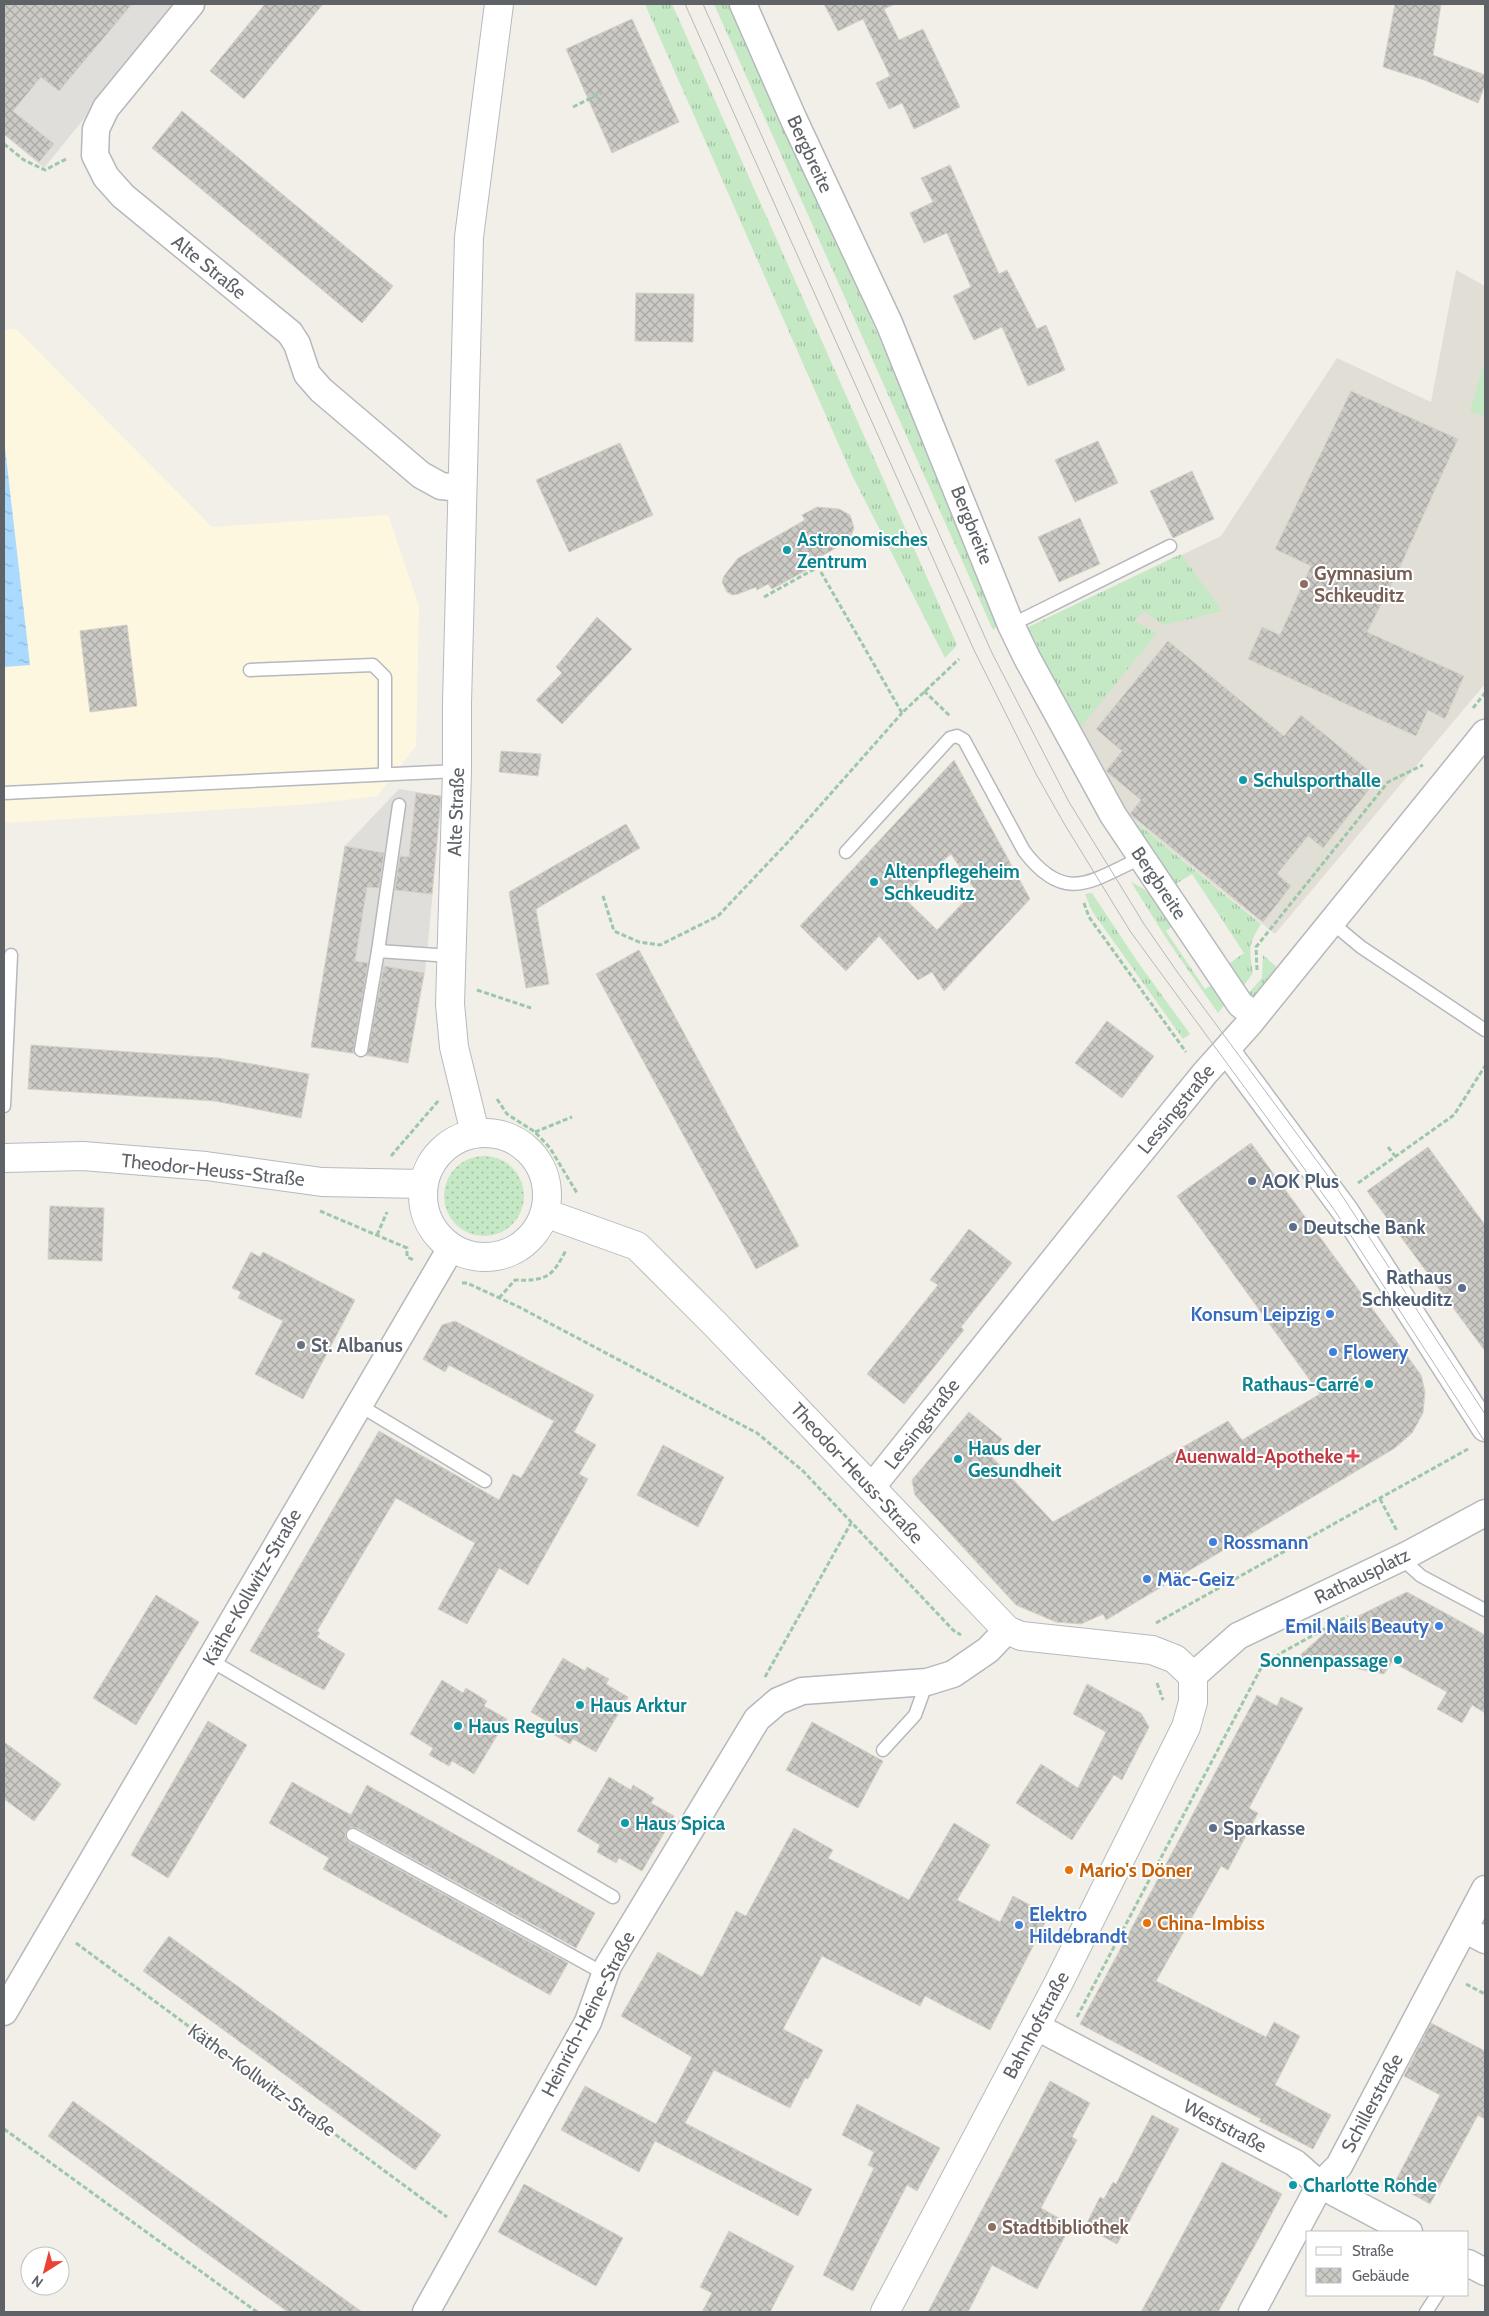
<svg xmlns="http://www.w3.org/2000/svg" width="1489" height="2316" font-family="Cabin,sans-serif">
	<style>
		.commercial { fill: #fef7e0 }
		.industrial { fill: #e0deda }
		.education { fill: #e1ded6 }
		.grass { fill: url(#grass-tufts) }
		.park { fill: url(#park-dots) }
		.pitch { fill: #c5e8c5 }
		.water { fill: url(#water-ripples) }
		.building { fill: url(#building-cross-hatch); stroke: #d6d1c6; fill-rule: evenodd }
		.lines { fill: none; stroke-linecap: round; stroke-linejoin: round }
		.lane-casing { stroke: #b5b8bc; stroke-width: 15 }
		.street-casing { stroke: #b5b8bc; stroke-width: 29 }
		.secondary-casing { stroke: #b6babf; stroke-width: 30 }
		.path { stroke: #9cc7a9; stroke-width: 3; stroke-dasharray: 5 2.5; stroke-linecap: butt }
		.lane { stroke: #fff; stroke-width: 12 }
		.street { stroke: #fff; stroke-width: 26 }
		.secondary { stroke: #fff; stroke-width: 28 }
		.tram { stroke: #b6b7b8; stroke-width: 1 }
		.culture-dot { fill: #0f9aa8; stroke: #fff; stroke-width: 2 }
		.education-dot { fill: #8d6e63; stroke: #fff; stroke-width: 2 }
		.service-dot { fill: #5c6f8a; stroke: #fff; stroke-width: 2 }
		.shop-dot { fill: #3f7fe0; stroke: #fff; stroke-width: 2 }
		.worship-dot { fill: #6b7280; stroke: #fff; stroke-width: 2 }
		.health-dot { fill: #e0444e; stroke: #fff; stroke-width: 2 }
		.food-dot { fill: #e8710a; stroke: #fff; stroke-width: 2 }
		.labels { text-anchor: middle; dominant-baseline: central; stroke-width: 4; stroke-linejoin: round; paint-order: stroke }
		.street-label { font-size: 19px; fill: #5f6368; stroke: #fff }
		.culture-label { font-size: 19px; font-weight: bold; fill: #0d838f; stroke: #fff; text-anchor: start }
		.education-label { font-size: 19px; font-weight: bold; fill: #785e54; stroke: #fff; text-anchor: start }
		.service-label { font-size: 19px; font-weight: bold; fill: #4e5e75; stroke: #fff; text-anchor: start }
		.shop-label { font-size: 19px; font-weight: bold; fill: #366cbe; stroke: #fff; text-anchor: start }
		.worship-label { font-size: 19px; font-weight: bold; fill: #5b616d; stroke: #fff; text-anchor: start }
		.health-label { font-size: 19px; font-weight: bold; fill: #be3a42; stroke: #fff; text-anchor: end }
		.food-label { font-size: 19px; font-weight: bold; fill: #c56008; stroke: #fff; text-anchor: start }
	</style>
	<defs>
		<pattern id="grass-tufts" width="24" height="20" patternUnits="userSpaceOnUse" patternTransform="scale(1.25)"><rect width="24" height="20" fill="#c5e8c5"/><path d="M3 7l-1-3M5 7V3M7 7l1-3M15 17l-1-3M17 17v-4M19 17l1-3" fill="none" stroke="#a3c0a4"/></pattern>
		<pattern id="park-dots" width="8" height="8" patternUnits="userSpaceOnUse" patternTransform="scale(1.25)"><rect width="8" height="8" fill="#c5e8c5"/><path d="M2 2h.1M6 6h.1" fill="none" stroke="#a3c0a4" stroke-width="1.8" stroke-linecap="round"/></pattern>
		<pattern id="water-ripples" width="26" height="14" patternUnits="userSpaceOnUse" patternTransform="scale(1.25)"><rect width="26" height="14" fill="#aadaff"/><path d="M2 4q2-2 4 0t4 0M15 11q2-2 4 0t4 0" fill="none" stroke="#8eb4d2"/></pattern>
		<pattern id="building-cross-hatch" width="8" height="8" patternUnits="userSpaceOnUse" patternTransform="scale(1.25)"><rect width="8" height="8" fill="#cccac5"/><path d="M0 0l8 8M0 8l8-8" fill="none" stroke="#a9a8a4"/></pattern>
	</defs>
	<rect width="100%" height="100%" fill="#f1efe8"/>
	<polygon class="commercial" points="16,329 212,527 388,515 419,606 416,746 377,796 312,804 4,823 4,330"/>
	<g class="industrial">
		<polygon points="4,4 177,4 44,168 4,135"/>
		<polygon points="399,789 442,796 425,973 408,1063 311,1047 345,846"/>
	</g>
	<polygon class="education" points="1456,270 1485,286 1485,684 1275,934 1127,815 1025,631 1221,536 1337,358 1431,402"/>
	<g class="grass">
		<polygon points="645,4 672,4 957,645 945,658 852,475"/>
		<polygon points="714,4 733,4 957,516 998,625 993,630"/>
		<polygon points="1181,554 1222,611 1164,625 1143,611 1134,621 1157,633 1081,727 1073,711 1024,629"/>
		<path d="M1128,816L1261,924C1248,945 1249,948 1253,973L1242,988L1227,965L1244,953L1192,874L1174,885Z"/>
		<path d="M1131,882C1152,891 1161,906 1174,925L1166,931L1205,989L1214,984L1226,1003L1218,1013L1168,941Z"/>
		<polygon points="1092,893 1137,961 1190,1034 1183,1039 1092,911 1085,894"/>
		<polygon points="1263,955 1279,969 1255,1000 1247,995 1262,978"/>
	</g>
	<circle class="park" cx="484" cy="1196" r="40"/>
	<polygon class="pitch" points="1485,360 1485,416 1470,412"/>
	<polygon class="water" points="4,439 30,665 4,667"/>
	<g class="building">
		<polygon points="4,4 132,4 59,91 41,77 13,111 54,144 39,162 4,134"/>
		<polygon points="265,4 323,4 244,99 210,71"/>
		<polygon points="824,4 895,4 884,9 899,40 923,29 960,107 914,129 902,103 889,109 876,83 890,76 863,19 838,31"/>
		<polygon points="1395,4 1441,4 1433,55 1485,75 1485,85 1478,103 1424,80 1383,67"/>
		<polygon points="632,19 679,122 612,153 566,49"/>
		<polygon points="182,111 393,286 362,323 152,148"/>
		<polygon points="950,165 999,274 1007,270 1037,329 1046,325 1065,370 1028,386 1002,327 974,340 953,296 971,287 947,233 924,243 910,213 933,202 921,178"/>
		<polygon points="636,293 694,294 693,342 635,341"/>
		<polygon points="1351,391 1458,439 1399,569 1367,632 1464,676 1445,719 1428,710 1416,736 1248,659 1262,627 1280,635 1311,566 1275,549"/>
		<polygon points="1098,441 1118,483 1075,502 1055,460"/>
		<polygon points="620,443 653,515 569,552 536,480"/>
		<polygon points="1192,471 1214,519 1173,538 1150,491"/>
		<polygon points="817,507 839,509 850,515 854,528 851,536 846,542 810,563 812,567 772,589 768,584 757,590 756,587 738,594 732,595 727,592 722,582 724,576 738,558 805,520 802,515"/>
		<polygon points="1080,518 1100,564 1059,582 1038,537"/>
		<polygon points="597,617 632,649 562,724 536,700 562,673 556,667"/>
		<polygon points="127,625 137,706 90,712 80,631"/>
		<polygon points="1168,641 1284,736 1301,715 1368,770 1370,788 1323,848 1308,836 1277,874 1291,886 1263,922 1130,814 1141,800 1106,771 1122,751 1096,729"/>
		<polygon points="501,751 541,754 538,776 499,772"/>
		<path d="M954,760L1030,899L944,991L932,972L918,980L879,936L846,971L800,926ZM951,854L975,890L937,930L901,895Z"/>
		<polygon points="416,793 441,796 432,894 395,890 400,856 409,857"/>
		<polygon points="626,824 640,848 536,909 549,984 526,988 509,892"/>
		<polygon points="345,846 384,853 379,888 367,887 355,961 368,963 353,1053 311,1047"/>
		<polygon points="639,950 799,1246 756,1269 596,974"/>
		<polygon points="384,966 424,973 408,1063 367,1055"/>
		<polygon points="1107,1021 1154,1056 1122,1098 1075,1063"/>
		<polygon points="31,1045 218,1058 309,1074 301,1118 215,1101 28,1089"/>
		<polygon points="1251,1143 1421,1375 1425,1392 1423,1413 1412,1433 1395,1448 1106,1620 1103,1614 1081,1624 1056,1622 1016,1605 915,1495 912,1480 969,1412 1002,1439 990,1455 1053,1522 1228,1421 1242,1440 1320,1394 1177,1196"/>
		<polygon points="1428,1147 1485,1225 1485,1351 1367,1191"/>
		<polygon points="50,1206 104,1208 102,1261 48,1259"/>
		<polygon points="969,1229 1012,1263 961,1327 964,1330 904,1404 867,1374 938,1285 930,1280"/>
		<polygon points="251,1252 260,1257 263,1252 355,1300 303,1399 255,1374 283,1321 238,1298 241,1292 232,1288"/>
		<polygon points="455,1321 594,1395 574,1432 596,1445 579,1474 588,1479 528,1585 499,1568 467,1624 438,1609 475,1543 396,1498 317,1631 320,1633 317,1637 345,1654 324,1690 250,1651 379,1431 499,1500 513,1474 521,1478 554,1421 449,1365 445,1372 423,1359 442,1325"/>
		<polygon points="663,1445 724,1477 698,1527 637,1495"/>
		<polygon points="1407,1592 1485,1635 1485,1713 1472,1705 1462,1723 1437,1709 1447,1692 1392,1662 1384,1674 1298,1657 1326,1632"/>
		<polygon points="156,1595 199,1622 136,1725 93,1698"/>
		<polygon points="563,1658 585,1671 587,1667 609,1679 606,1684 628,1697 596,1752 573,1739 570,1744 551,1733 555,1726 531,1712"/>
		<polygon points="442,1680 463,1693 466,1688 487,1701 484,1706 507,1719 474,1774 452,1761 449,1766 429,1755 433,1748 410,1734"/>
		<polygon points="1087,1684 1141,1713 1149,1727 1122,1780 1114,1775 1072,1840 1016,1803 1041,1764 1078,1788 1106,1732 1073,1714"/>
		<polygon points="1257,1695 1277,1706 1281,1697 1303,1708 1249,1808 1258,1813 1228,1870 1221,1866 1156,1981 1266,2037 1274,2022 1300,2036 1275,2085 1331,2115 1313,2149 1259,2121 1261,2119 1080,2024"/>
		<polygon points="208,1721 247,1745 168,1878 131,1855"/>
		<polygon points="812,1722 883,1761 858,1808 786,1770"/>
		<polygon points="4,1742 61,1784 34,1821 4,1799"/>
		<polygon points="609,1777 631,1790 633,1785 654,1798 651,1803 674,1816 642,1871 619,1858 616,1863 597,1852 600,1845 577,1831"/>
		<polygon points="292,1782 351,1815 367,1785 595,1913 576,1948 357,1828 352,1827 346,1831 345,1836 349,1842 568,1963 550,1995 323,1869 329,1858 269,1823"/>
		<polygon points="954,1823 990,1845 957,1900 1000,1922 1013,1896 1049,1915 990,2030 925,1996 920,2006 822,1956 783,2029 823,2050 808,2079 805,2078 790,2108 714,2070 685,2123 812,2189 798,2216 655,2141 639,2172 561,2130 585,2086 656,2124 692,2057 621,2016 658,1952 702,1977 736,1911 746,1916 794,1828 833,1850 828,1858 909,1900"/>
		<polygon points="169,1936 441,2135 415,2170 143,1971"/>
		<polygon points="1431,2023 1485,2051 1485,2119 1478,2115 1430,2204 1394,2184 1440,2095 1404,2076"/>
		<polygon points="1050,2081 1090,2103 1072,2137 1077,2140 1041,2208 1071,2225 1037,2289 992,2265 968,2312 928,2312"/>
		<polygon points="73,2101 362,2312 288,2312 202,2250 48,2136"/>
		<polygon points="857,2104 940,2148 917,2191 907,2185 853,2291 823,2275 874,2168 868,2165 874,2152 842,2135"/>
		<polygon points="1152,2115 1179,2129 1117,2244 1085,2227 1100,2197 1104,2199 1113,2182 1116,2184"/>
		<polygon points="1222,2162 1282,2194 1260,2236 1218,2312 1141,2312"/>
		<polygon points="524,2184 623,2238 596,2286 498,2232"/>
		<polygon points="729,2231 794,2266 770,2312 702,2312 712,2293 700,2287"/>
	</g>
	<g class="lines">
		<g class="lane-casing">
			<g id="lane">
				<polyline points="1011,625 1170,546"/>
				<polyline points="250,670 373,665 385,677 385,774"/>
				<polyline points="4,793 457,771"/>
				<path d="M846,852L950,738L957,736L964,740L1024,851C1065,905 1091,881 1141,858"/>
				<polyline points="1331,922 1361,947 1485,1030"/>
				<polyline points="378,951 399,805"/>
				<polyline points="361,1050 378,951 451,956"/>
				<polyline points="4,1106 11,955"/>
				<polyline points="359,1405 485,1481"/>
				<polyline points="1401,1558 1421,1576 1485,1610"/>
				<polyline points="210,1660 613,1897"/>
				<polyline points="883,1750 915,1715 927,1682"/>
				<polyline points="353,1835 605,1974"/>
				<polyline points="1426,2312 1437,2295"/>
			</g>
		</g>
		<g class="street-casing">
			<g id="street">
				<polyline points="191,4 106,108 96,129 95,155 106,177 123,196 290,333 297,344 307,374 321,390 421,475 441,486 462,488"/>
				<polyline points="743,4 794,120 889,323 1011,625 1027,658 1113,815 1240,1004 1255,1016"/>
				<polyline points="1226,1050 1345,1211 1485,1428"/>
				<polyline points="871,1488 1117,1181 1205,1073 1249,1024 1485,733"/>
				<polyline points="1193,1676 1238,1636 1409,1554 1485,1513"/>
				<polyline points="1464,1929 1485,1940"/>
				<polyline points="4,2012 451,1248"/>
				<polyline points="1035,2026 1295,2163 1320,2185 1409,2232"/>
				<polyline points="1468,2263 1485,2272"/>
				<polyline points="426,2312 588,2022 608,1966 757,1719 778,1701 802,1691 927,1682 953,1674 988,1650 1007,1630"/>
				<polyline points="1252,2312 1320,2185 1339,2166 1485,1889"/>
			</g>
		</g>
		<g class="secondary-casing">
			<g id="secondary">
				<circle cx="485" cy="1195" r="62"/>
				<polyline points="475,1133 454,1047 450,1004 457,771 457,703 469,237 499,4"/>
				<polyline points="4,1158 83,1156 206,1166 322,1182 423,1184"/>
				<polyline points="545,1213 637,1246 717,1326 1007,1630 1021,1636 1152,1650 1175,1659 1193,1676 1193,1702 1186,1727 1059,1982 885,2312"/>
			</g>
		</g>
		<g class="path">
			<polyline points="573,107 601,93"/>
			<polyline points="4,144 24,160 45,170 68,158"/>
			<polyline points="764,597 818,567 902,713 959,659"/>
			<polyline points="924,691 951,717"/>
			<polyline points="1473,708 1485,693"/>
			<polyline points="603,896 614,931 639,942 660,945 718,916 788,842 902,713"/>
			<polyline points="1084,903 1089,917 1186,1052"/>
			<polyline points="1257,970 1256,947 1388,782 1423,765"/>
			<polyline points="477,990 531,1008"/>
			<polyline points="497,1099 507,1114 535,1132 550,1148 577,1193"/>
			<polyline points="535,1132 572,1117"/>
			<polyline points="1388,1147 1395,1156"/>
			<polyline points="391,1156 439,1100"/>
			<polyline points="1358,1183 1454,1115 1485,1066"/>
			<polyline points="320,1211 407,1248 407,1257 414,1260"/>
			<polyline points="377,1235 387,1212"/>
			<polyline points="462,1283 467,1283 519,1307 757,1433 803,1471 953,1630 961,1635"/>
			<path d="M499,1298L515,1280C545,1281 552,1278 566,1250"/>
			<polyline points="1380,1499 1397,1531"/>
			<polyline points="1156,1623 1468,1449"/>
			<polyline points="765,1677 851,1523"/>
			<polyline points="1157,1683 1163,1700"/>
			<polyline points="76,1943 447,2217"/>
			<polyline points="1466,1984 1485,1994"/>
			<polyline points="1077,2017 1261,1668 1281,1653 1348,1616"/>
			<polyline points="4,2129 257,2312"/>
		</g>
		<use href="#lane" class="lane"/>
		<use href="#street" class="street"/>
		<use href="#secondary" class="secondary"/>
		<g class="tram">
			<polyline points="685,4 974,650 1036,774 1065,825 1130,931 1333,1208 1485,1442"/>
			<polyline points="703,4 992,653 1069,802 1144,924 1178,973 1337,1188 1485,1414"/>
		</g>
	</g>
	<g class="culture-dot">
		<circle cx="787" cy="550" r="5"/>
		<circle cx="1243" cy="780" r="5"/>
		<circle cx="874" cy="882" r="5"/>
		<circle cx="1369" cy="1384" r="5"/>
		<circle cx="958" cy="1459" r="5"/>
		<circle cx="1398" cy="1660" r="5"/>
		<circle cx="580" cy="1705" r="5"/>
		<circle cx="458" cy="1726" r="5"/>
		<circle cx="625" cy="1823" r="5"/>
		<circle cx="1293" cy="2185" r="5"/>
	</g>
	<g class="education-dot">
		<circle cx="1304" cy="584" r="5"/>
		<circle cx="992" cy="2227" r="5"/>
	</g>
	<g class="service-dot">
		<circle cx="1252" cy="1181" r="5"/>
		<circle cx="1293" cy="1227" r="5"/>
		<circle cx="1462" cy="1288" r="5"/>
		<circle cx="1213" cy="1828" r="5"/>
	</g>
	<g class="shop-dot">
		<circle cx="1330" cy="1314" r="5"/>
		<circle cx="1333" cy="1352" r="5"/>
		<circle cx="1213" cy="1542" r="5"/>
		<circle cx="1147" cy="1579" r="5"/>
		<circle cx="1439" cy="1626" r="5"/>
		<circle cx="1019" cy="1925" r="5"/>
	</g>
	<circle class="worship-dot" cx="301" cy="1345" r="5"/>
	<path class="health-dot" d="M1350.5 1448.5h5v5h5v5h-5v5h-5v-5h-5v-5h5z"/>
	<g class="food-dot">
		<circle cx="1069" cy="1870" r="5"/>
		<circle cx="1147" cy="1923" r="5"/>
	</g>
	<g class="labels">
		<g class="street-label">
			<text transform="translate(810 154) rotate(65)">Bergbreite</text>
			<text transform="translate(209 267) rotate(39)">Alte Straße</text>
			<text transform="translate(972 525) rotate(68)">Bergbreite</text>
			<text transform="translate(456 812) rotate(-88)">Alte Straße</text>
			<text transform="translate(1159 883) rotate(56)">Bergbreite</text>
			<text transform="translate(1176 1109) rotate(-51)">Lessingstraße</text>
			<text transform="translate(213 1170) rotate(6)">Theodor-Heuss-Straße</text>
			<text transform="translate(922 1424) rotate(-52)">Lessingstraße</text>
			<text transform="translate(857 1473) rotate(47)">Theodor-Heuss-Straße</text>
			<text transform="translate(1362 1576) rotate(-26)">Rathausplatz</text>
			<text transform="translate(252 1587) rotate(-60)">Käthe-Kollwitz-Straße</text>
			<text transform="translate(588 2014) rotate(-63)">Heinrich-Heine-Straße</text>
			<text transform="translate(1036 2025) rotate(-62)">Bahnhofstraße</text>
			<text transform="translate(262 2080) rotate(36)">Käthe-Kollwitz-Straße</text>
			<text transform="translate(1372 2103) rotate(-62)">Schillerstraße</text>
			<text transform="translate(1225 2126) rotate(28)">Weststraße</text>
		</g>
		<g class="culture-label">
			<text x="797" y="539">Astronomisches<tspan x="797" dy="22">Zentrum</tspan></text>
			<text x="1253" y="780">Schulsporthalle</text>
			<text x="884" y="871">Altenpflegeheim<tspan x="884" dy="22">Schkeuditz</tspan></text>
			<text x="1359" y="1384" text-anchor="end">Rathaus-Carré</text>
			<text x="968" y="1448">Haus der<tspan x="968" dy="22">Gesundheit</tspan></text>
			<text x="1388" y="1660" text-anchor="end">Sonnenpassage</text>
			<text x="590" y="1705">Haus Arktur</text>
			<text x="468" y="1726">Haus Regulus</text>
			<text x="635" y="1823">Haus Spica</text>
			<text x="1303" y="2185">Charlotte Rohde</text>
		</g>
		<g class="education-label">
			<text x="1314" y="573">Gymnasium<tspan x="1314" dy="22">Schkeuditz</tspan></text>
			<text x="1002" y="2227">Stadtbibliothek</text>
		</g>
		<g class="service-label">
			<text x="1262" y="1181">AOK Plus</text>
			<text x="1303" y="1227">Deutsche Bank</text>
			<text x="1452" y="1277" text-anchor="end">Rathaus<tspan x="1452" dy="22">Schkeuditz</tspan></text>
			<text x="1223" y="1828">Sparkasse</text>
		</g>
		<g class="shop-label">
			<text x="1320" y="1314" text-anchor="end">Konsum Leipzig</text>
			<text x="1343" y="1352">Flowery</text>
			<text x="1223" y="1542">Rossmann</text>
			<text x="1157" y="1579">Mäc-Geiz</text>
			<text x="1429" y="1626" text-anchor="end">Emil Nails Beauty</text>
			<text x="1029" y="1914">Elektro<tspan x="1029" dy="22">Hildebrandt</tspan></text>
		</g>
		<g class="worship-label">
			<text x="311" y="1345">St. Albanus</text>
		</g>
		<g class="health-label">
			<text x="1343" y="1456">Auenwald-Apotheke</text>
		</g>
		<g class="food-label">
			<text x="1079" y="1870">Mario's Döner</text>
			<text x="1157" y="1923">China-Imbiss</text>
		</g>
	</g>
	<rect width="1489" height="2316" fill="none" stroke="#5f6368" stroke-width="10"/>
	<rect x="1306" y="2231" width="162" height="65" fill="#ffffff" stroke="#bfc1c3"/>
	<rect x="1316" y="2247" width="25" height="8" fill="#ffffff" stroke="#bfc1c3"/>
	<text x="1352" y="2256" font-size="15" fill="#5f6368">Straße</text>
	<rect x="1316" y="2268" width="25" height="15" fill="url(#building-cross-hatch)" stroke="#bfc1c3"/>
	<text x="1352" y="2281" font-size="15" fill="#5f6368">Gebäude</text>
	<g transform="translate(45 2271) rotate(216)"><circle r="24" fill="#ffffff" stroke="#bfc1c3"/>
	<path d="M0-4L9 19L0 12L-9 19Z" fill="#ea4335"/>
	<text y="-8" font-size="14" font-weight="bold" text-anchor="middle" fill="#5f6368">N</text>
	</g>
</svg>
